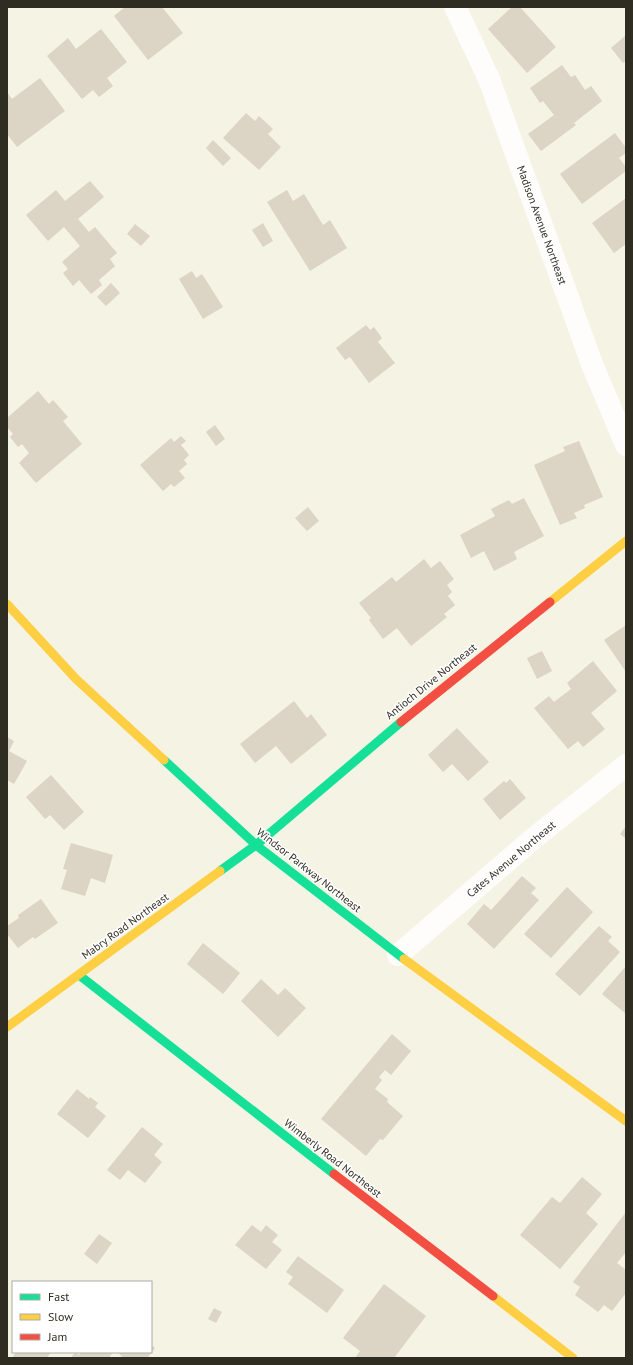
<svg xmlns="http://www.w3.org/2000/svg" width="633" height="1365" font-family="'PT Sans',sans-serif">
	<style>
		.building { fill: #dcd4c4 }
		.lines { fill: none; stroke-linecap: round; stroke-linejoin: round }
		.street { stroke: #fefdfb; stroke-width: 22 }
		.fast { stroke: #16e098; stroke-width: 9 }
		.slow { stroke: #ffcf43; stroke-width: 9 }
		.jam { stroke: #f24e42; stroke-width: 9 }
		.labels { text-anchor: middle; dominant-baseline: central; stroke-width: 3; stroke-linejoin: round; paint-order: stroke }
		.street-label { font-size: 11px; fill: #2f2d22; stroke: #fff }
	</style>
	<rect width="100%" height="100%" fill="#f5f3e4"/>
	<g class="building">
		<polygon points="125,7 162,7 183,33 148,60 114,16"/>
		<polygon points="512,7 520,7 556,47 527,73 488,29"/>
		<polygon points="101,29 127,62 107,78 113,86 99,97 93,90 82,99 47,56 68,38 76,49"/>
		<polygon points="626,35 626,61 623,63 611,48"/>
		<polygon points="562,65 571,77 575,75 585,90 591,86 602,101 574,123 576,125 541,151 528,134 554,115 543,101 540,103 530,88"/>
		<polygon points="40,78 65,111 17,147 7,134 7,92 12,99"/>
		<polygon points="246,113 255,121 259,116 273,129 268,134 281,147 259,170 223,138"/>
		<polygon points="615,133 626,148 626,153 619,158 626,167 626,171 582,204 560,174"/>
		<polygon points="213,140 231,158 223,166 206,148"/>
		<polygon points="90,181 104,197 78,219 89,232 95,227 117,253 110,259 115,266 99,280 102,285 91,294 79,280 73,286 63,273 68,269 62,262 80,246 64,227 48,241 26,215 56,190 65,201"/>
		<polygon points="287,190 293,201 304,194 323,225 330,220 347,248 310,271 267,202"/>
		<polygon points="626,198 626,244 614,253 592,223"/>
		<polygon points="263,223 273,241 263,247 252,230"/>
		<polygon points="135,224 150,236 141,246 127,234"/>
		<polygon points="192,271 196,278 202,274 223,307 203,319 179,279"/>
		<polygon points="111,283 120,293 106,306 97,297"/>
		<polygon points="366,325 370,330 374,327 382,338 378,342 395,363 369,383 350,357 345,360 336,348"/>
		<polygon points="38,391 49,404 53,400 68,417 63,421 82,444 36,483 19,463 29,453 22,444 18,447 10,437 13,434 7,427 7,418"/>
		<polygon points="215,425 225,439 216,446 206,432"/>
		<polygon points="181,436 186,441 181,445 189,455 184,460 187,464 179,471 185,478 174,487 171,484 163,491 140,465 171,438 174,442"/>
		<polygon points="579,441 603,497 584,505 585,508 574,513 577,518 560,525 534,465 565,451 563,447"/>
		<polygon points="524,498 544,536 514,552 517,559 494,571 484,551 471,558 460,535 495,516 491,509 509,500 512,504"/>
		<polygon points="308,507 319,521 307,531 295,518"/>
		<polygon points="424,559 431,568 440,561 454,579 447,585 452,592 448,596 455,605 444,614 447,617 411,646 397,628 383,639 369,620 371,618 359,603 392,577 396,582"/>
		<polygon points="626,625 626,672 604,640"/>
		<polygon points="542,651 552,671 537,679 527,658"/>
		<polygon points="593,661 617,691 591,713 605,729 583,747 578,741 568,749 534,708 549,696 554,702 571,689 567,683"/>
		<polygon points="294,701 307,718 311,714 327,735 291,764 276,746 255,763 240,744"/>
		<polygon points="457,728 489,762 468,781 452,764 443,772 428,755"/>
		<polygon points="7,737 14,741 9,751 27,761 14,784 7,780"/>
		<polygon points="51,775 84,812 64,830 50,815 45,819 26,797"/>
		<polygon points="510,779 526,798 500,820 483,799 504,781 506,783"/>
		<polygon points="626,826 626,839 620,834"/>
		<polygon points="71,843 113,855 105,883 91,878 85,896 61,889 67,870 63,869"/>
		<polygon points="522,876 536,888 531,893 539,900 494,949 467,924 484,904 491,910"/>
		<polygon points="567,887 593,912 551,958 524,934"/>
		<polygon points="41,899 58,923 35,939 33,937 18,948 7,934 7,926 19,918 18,915"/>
		<polygon points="599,926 612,937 608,941 620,952 580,996 555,974"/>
		<polygon points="203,943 240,973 223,994 187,964"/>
		<polygon points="626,966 626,1014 602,994"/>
		<polygon points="261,979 278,995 285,988 306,1008 278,1037 241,1001"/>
		<polygon points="392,1034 411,1051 391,1075 385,1070 379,1077 382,1080 375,1089 388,1099 387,1102 403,1116 383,1140 380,1139 366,1156 321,1119"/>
		<polygon points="77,1089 89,1099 90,1097 98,1103 95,1107 106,1116 88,1138 57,1114"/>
		<polygon points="142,1127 163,1144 154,1155 162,1162 145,1183 128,1170 120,1180 107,1170"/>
		<polygon points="582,1177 602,1194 586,1213 598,1224 560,1269 520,1235 552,1197 560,1203"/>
		<polygon points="626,1212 626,1252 617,1263 626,1270 626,1293 612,1311 604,1305 598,1312 575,1295 580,1287 573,1282"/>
		<polygon points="252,1225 261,1232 266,1225 278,1235 272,1242 282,1250 266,1269 235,1245"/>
		<polygon points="99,1234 112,1243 97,1264 84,1254"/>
		<polygon points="298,1256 344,1290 327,1313 288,1284 293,1277 286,1272"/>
		<polygon points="384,1284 426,1316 394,1358 355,1358 360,1351 343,1338"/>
		<polygon points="214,1308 222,1312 216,1323 208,1319"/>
		<polygon points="151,1345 155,1348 148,1357 150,1358 124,1358 119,1354 121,1352 151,1352"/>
		<polygon points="16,1352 51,1352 47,1358 12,1358"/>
		<polygon points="75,1352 79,1355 81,1352 113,1352 109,1358 71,1358"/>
	</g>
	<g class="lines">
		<g class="street">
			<polyline points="455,7 489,79 592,364 626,445"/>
			<polyline points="398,955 534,838 626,765"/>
		</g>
		<g class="fast">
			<polyline points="164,760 256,845 404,959"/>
			<polyline points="220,871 256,845 401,722"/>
			<polyline points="79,975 334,1174"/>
		</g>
		<g class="slow">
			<polyline points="550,602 626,541"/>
			<polyline points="7,604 76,679 164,760"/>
			<polyline points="404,959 626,1121"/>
			<polyline points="7,1027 220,871"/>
			<polyline points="493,1296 573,1358"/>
		</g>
		<g class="jam">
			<polyline points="401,722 550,602"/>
			<polyline points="334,1174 493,1296"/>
		</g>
	</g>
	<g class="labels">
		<g class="street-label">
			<text transform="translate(542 225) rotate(70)">Madison Avenue Northeast</text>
			<text transform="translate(431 681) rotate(-39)">Antioch Drive Northeast</text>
			<text transform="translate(511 859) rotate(-40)">Cates Avenue Northeast</text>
			<text transform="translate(309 870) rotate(38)">Windsor Parkway Northeast</text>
			<text transform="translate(125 926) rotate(-36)">Mabry Road Northeast</text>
			<text transform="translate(333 1158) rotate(38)">Wimberly Road Northeast</text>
		</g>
	</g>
	<rect width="633" height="1365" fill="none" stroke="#2f2d22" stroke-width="16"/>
	<rect x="12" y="1281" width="140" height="72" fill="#ffffff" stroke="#acaba7"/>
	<rect x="20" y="1294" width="20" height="6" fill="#16e098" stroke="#acaba7"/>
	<text x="48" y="1301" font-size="12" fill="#2f2d22">Fast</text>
	<rect x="20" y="1314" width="20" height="6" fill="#ffcf43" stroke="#acaba7"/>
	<text x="48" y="1321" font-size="12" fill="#2f2d22">Slow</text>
	<rect x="20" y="1334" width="20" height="6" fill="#f24e42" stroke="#acaba7"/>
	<text x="48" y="1341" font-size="12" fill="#2f2d22">Jam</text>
</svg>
